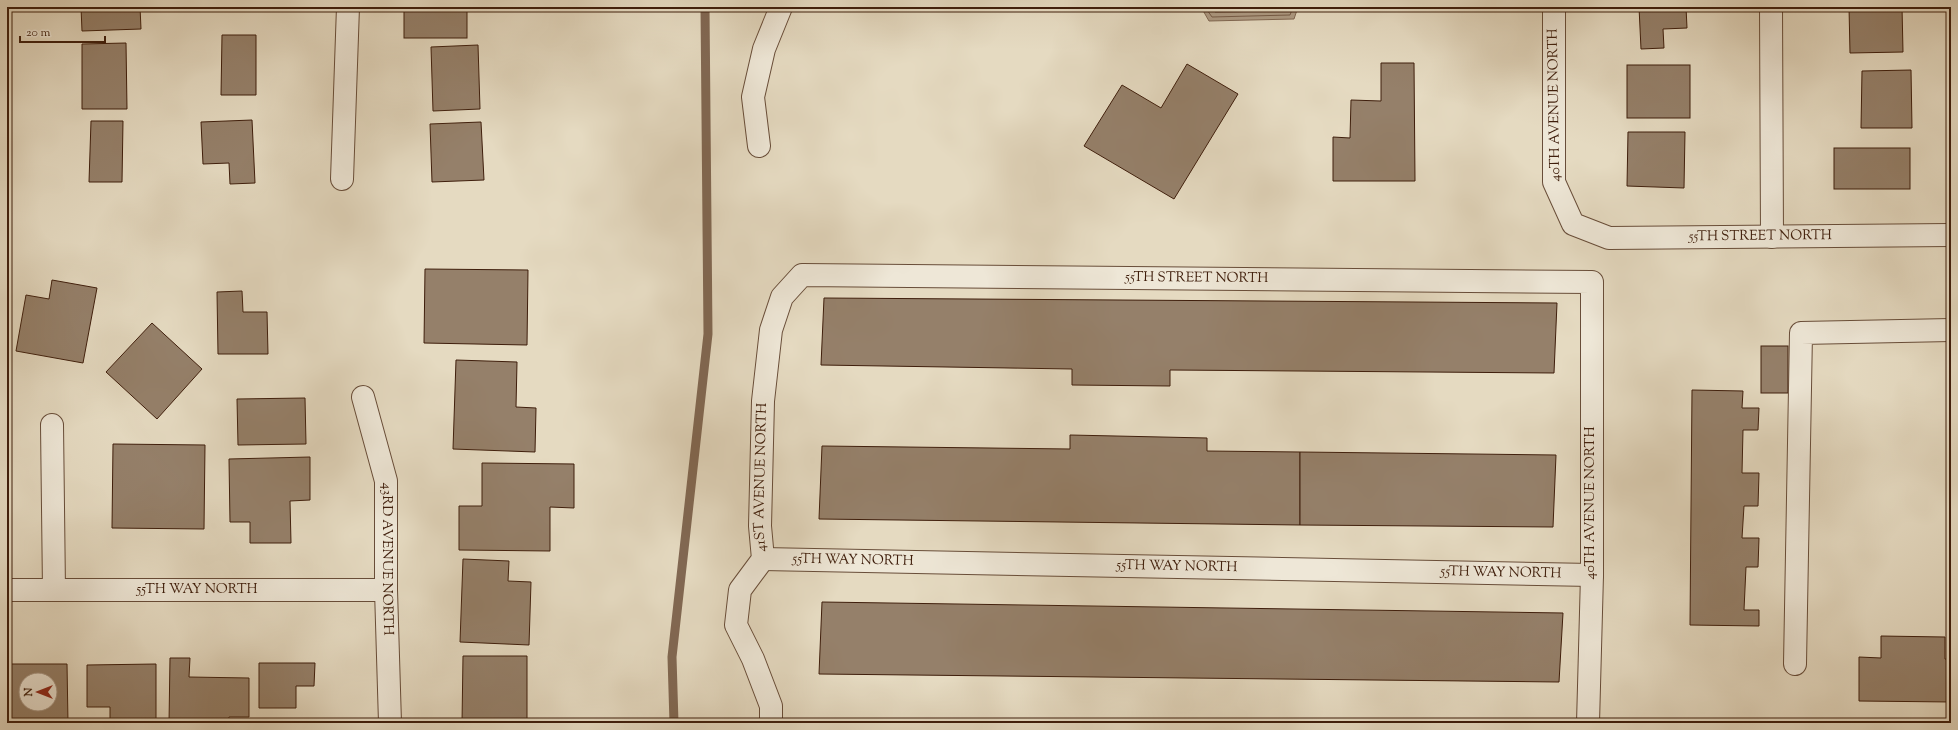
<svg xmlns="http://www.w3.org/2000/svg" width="1958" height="730" font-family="'Sorts Mill Goudy',serif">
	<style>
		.water { fill: #ad9a83; stroke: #816853 }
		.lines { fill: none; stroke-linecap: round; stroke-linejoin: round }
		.shore { stroke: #765c48; stroke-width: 1 }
		.stream { stroke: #816853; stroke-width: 9 }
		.building { fill: #95806a; stroke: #3f1e0c; fill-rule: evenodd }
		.minor-casing { stroke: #684d39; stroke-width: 24 }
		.minor { stroke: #eee7d7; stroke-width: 22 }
		.labels { text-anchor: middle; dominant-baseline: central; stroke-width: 4; stroke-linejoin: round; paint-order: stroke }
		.street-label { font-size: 14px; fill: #3f1e0c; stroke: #eee7d7 }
	</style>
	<rect width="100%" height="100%" fill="#e5dac1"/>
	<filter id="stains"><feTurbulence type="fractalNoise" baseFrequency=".005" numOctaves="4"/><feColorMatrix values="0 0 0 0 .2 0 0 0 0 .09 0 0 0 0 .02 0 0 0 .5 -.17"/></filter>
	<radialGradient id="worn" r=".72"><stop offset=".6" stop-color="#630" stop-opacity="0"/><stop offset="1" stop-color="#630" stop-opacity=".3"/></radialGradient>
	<polygon class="water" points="1201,7 1298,7 1294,19 1209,21"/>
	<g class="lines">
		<g class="shore">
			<polyline points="1205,7 1212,17 1290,15 1293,7"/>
			<polyline points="1211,7 1215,12 1286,11 1288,7"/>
		</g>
		<polyline class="stream" points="674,723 672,657 708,334 705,7"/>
	</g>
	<g class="building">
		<polygon points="81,7 140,7 141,29 82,31"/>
		<rect x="404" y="7" width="63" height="31"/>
		<polygon points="1639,7 1686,7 1687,28 1663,29 1664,48 1641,49"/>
		<polygon points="1849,7 1902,7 1903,52 1850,53"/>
		<polygon points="222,35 256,35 256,95 221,95"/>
		<polygon points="126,43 127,109 82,109 82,44"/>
		<polygon points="478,45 480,109 433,111 431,47"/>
		<polygon points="1381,63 1414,63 1415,181 1333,181 1333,137 1350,138 1351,100 1381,101"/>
		<polygon points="1187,64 1238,94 1174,199 1084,146 1122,85 1161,108"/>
		<rect x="1627" y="65" width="63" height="53"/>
		<polygon points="1911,70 1912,128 1861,128 1862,71"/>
		<polygon points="252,120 255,183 230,184 229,163 203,164 201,122"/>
		<polygon points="91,121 123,121 122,182 89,182"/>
		<polygon points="481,122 484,180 432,182 430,124"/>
		<polygon points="1628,132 1685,132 1684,188 1627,186"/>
		<rect x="1834" y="148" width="76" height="41"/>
		<polygon points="425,269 528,270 527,345 424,343"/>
		<polygon points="52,280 97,288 83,363 16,351 26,295 49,299"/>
		<polygon points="242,291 243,312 267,312 268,354 218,354 217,292"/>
		<polygon points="824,298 1557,303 1554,373 1170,370 1170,386 1072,385 1072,369 821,365"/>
		<polygon points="152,323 202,369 157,419 106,372"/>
		<rect x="1761" y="346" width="27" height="47"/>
		<polygon points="456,360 517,362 516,407 536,408 535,452 453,449"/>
		<polygon points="1692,390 1743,391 1742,408 1759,408 1758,430 1743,430 1742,473 1759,473 1758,506 1744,506 1742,538 1759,538 1758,567 1746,567 1744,610 1759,610 1759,626 1690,625"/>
		<polygon points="305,398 306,444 238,445 237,399"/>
		<polygon points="1070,435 1207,438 1207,451 1300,452 1300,525 819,519 822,446 1070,449"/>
		<polygon points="113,444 205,445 204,529 112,528"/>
		<polygon points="1300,452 1556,455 1553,527 1300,525"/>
		<polygon points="310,457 310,500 290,501 291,543 250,543 250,522 230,522 229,459"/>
		<polygon points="482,463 574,464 574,508 550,507 550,551 459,550 459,506 482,506"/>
		<polygon points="463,559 509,561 508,581 531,582 529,645 460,642"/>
		<polygon points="822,602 1563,613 1559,682 819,674"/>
		<polygon points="1881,636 1945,637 1945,659 1951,659 1951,702 1859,701 1859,657 1881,658"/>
		<polygon points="463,656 527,656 527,723 462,723"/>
		<polygon points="170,658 190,658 189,677 249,678 249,717 229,717 228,723 169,723"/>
		<polygon points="259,663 315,663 314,686 296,686 296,708 259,708"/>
		<path d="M7,664H67L68,723H11V710H7ZM26,680H50V704H26Z"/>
		<polygon points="156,664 156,723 110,723 110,707 87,707 87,665"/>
	</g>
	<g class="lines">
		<g class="minor-casing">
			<g id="minor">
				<path id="s1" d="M1554,7V182L1573,224L1609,238L1951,235"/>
				<polyline points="1771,7 1772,237"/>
				<polyline points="759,146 753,97 764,49 781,7"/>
				<polyline points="342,179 348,7"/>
				<path id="s2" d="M363,397L386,481V590L390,723"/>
				<polyline points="52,425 54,590"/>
				<path id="s3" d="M763,559L1592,575"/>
				<path id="s4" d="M7,590H386"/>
				<polyline points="1795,664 1801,333 1951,330"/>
				<path id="s5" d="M771,723V706L753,659L736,625L740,590L763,559L760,526L763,401L771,330L782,297L802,275L1592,282V575L1588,723"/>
			</g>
		</g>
		<use href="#minor" class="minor"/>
	</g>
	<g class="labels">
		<g class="street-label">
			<text transform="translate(1555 105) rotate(-91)">40TH AVENUE NORTH</text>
			<text stroke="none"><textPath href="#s1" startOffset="411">55TH STREET NORTH</textPath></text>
			<text stroke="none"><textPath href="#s5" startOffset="868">55TH STREET NORTH</textPath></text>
			<text stroke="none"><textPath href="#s5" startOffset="261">41ST AVENUE NORTH</textPath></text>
			<text transform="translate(1591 503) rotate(-90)">40TH AVENUE NORTH</text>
			<text stroke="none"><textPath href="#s2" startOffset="165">43RD AVENUE NORTH</textPath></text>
			<text stroke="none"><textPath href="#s3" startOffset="90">55TH WAY NORTH</textPath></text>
			<text stroke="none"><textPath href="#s3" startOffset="414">55TH WAY NORTH</textPath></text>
			<text stroke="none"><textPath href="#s3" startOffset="738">55TH WAY NORTH</textPath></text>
			<text stroke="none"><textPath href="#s4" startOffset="190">55TH WAY NORTH</textPath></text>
		</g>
	</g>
	<rect width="1958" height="730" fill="none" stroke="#e5dac1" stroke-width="24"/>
	<rect x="8" y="8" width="1942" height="714" fill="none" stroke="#3f1e0c" stroke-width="2"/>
	<rect x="12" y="12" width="1934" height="706" fill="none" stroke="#3f1e0c"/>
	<g transform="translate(38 692) rotate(270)"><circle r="19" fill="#eee7d7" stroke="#a89786"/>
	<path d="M0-3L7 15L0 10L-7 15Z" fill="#8f2418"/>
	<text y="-6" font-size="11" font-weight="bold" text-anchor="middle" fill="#3f1e0c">N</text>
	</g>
	<path d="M20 36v6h85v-6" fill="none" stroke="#3f1e0c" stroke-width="2"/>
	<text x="26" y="36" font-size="12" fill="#3f1e0c" stroke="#eee7d7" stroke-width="3" paint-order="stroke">20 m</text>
	<rect width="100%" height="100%" filter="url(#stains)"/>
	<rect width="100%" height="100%" fill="url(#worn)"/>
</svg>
